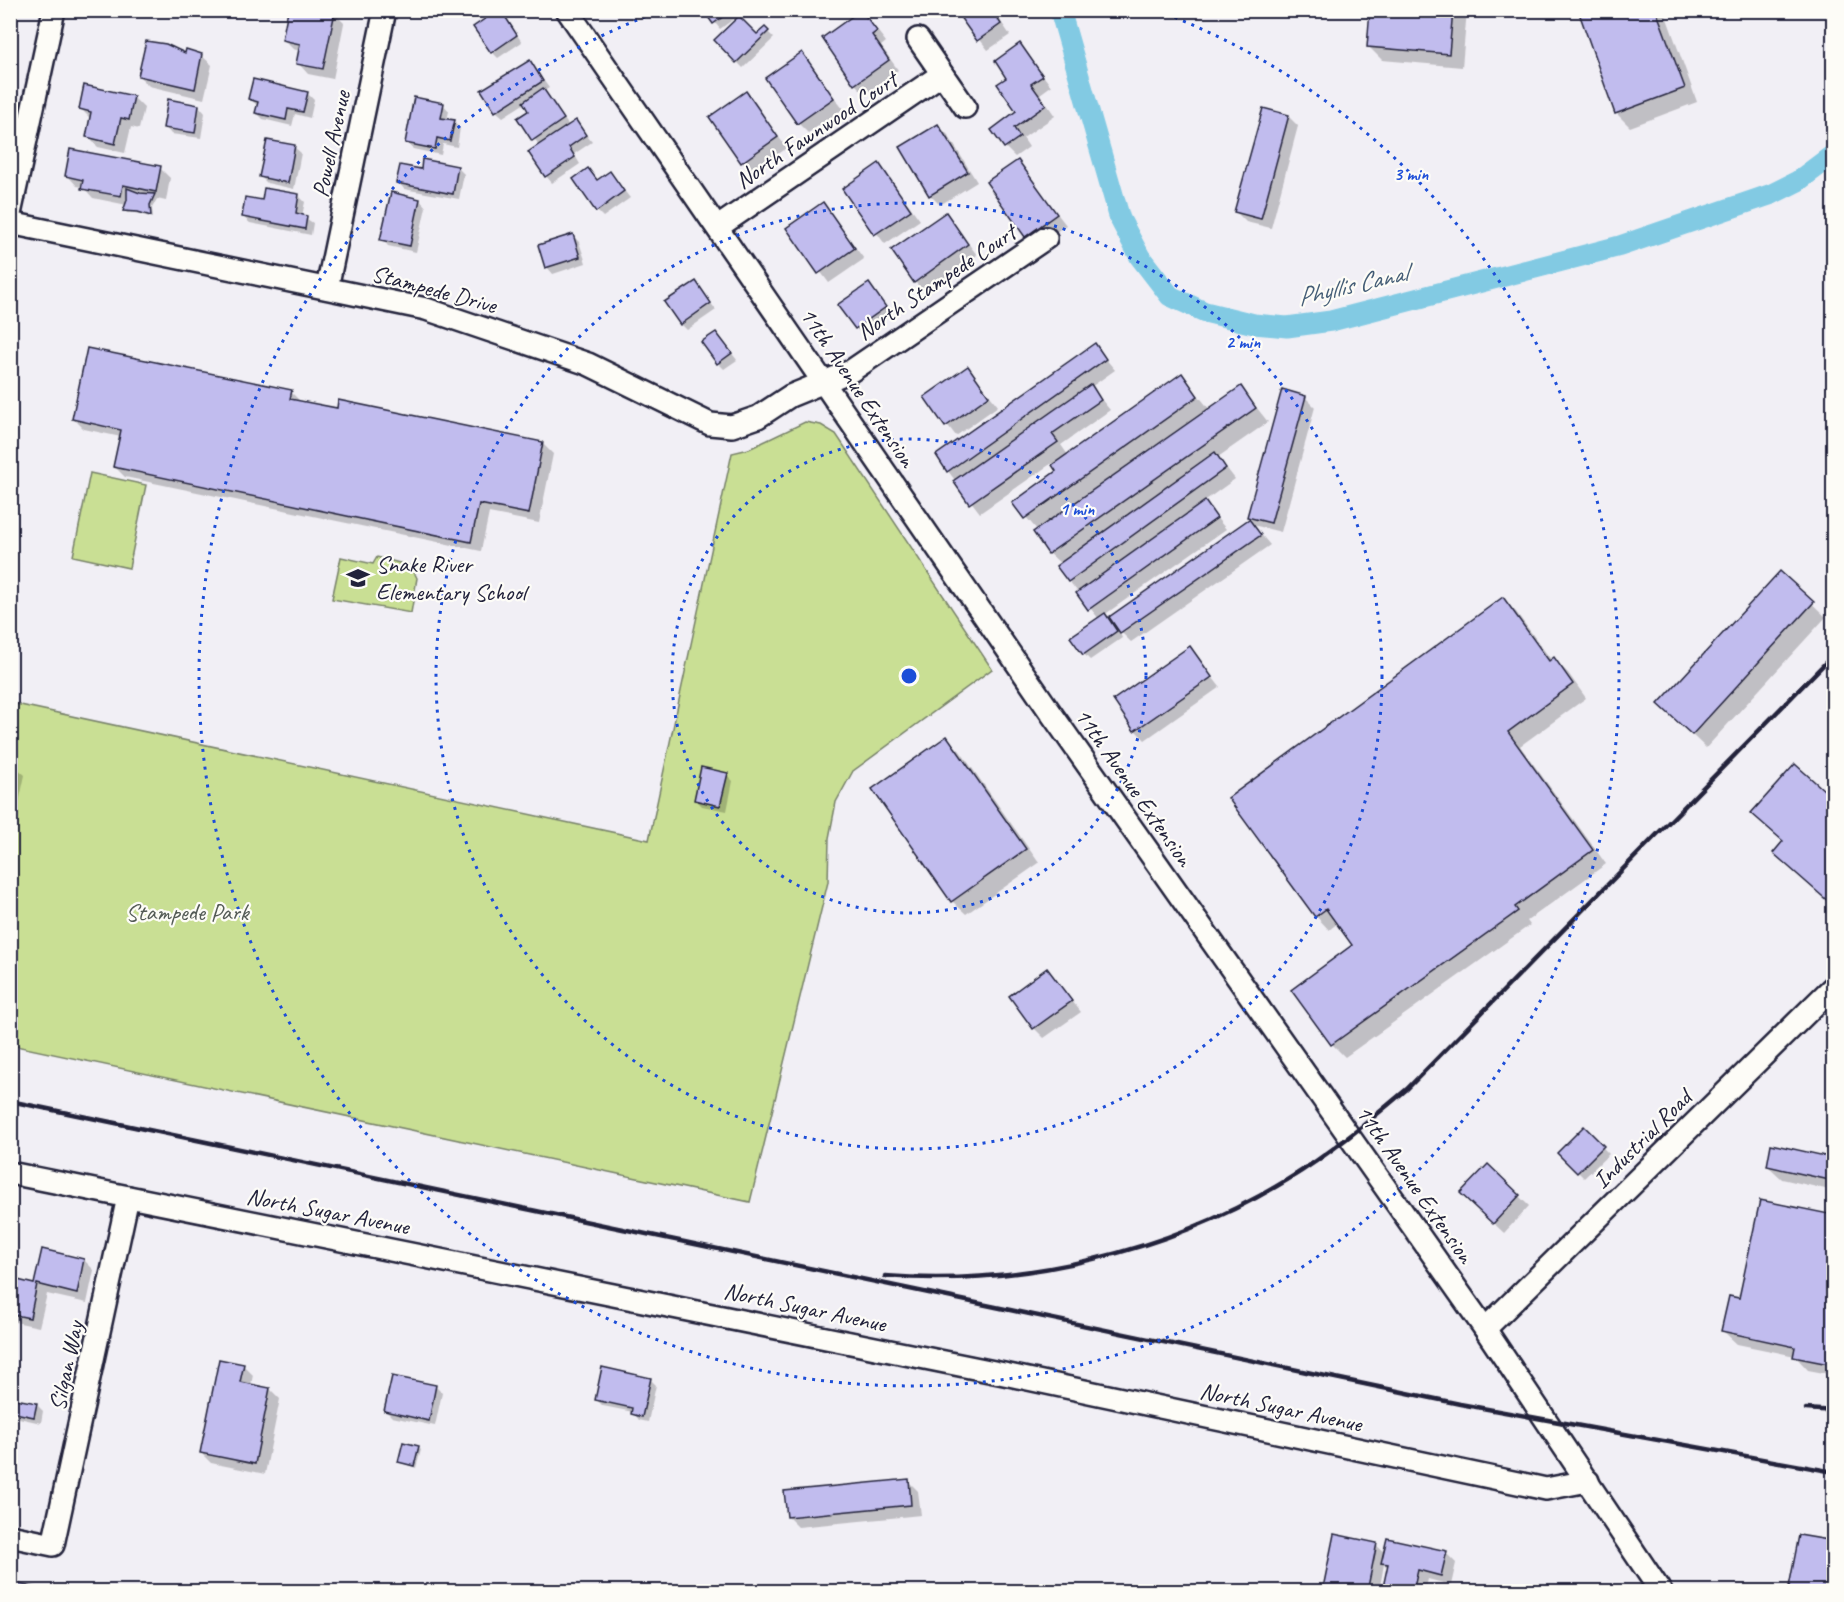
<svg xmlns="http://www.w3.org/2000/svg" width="1844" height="1602" font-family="Caveat,sans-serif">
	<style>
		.green { fill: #c9df94; stroke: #768068; stroke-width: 1.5 }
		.shadow { fill: #0003 }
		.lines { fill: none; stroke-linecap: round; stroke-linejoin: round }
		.canal { stroke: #82cae3; stroke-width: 21 }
		.building { fill: #c1bcee; stroke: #22223b; stroke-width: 1.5 }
		.minor-casing { stroke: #22223b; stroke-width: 26 }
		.minor { stroke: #fdfcf7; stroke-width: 21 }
		.rail { stroke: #22223b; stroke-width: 4.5 }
		.ring { fill: none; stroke: #1d4ed8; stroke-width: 3; stroke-dasharray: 3 6 }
		.labels { text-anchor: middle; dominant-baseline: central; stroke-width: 4.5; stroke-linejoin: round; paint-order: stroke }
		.street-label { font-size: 24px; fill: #22223b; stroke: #fdfcf7 }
		.poi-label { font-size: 24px; fill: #22223b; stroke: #fdfcf7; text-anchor: start }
		.park-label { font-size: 24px; fill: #545b56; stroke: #fdfcf7 }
		.water-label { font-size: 26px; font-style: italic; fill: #445d76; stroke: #fdfcf7 }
		.centre { fill: #1d4ed8; stroke: #fdfcf7; stroke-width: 3 }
		.ring-label { font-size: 18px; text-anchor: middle; font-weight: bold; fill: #1d4ed8; stroke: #fdfcf7; stroke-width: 4.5; stroke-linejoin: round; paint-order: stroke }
	</style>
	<rect width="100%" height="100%" fill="#f1eff5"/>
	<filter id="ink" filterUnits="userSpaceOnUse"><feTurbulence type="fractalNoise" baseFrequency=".0167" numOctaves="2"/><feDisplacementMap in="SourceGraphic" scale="12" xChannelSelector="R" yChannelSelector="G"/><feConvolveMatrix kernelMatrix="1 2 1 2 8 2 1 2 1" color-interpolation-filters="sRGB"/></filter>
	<g filter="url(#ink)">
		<g class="green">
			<polygon points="805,422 821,425 836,434 992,669 853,771 836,802 829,838 828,882 750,1202 11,1045 11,703 649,840 732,453 749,449"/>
			<polygon points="90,473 146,485 129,568 73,556"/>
			<polygon points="341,557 373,564 377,557 411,566 417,578 411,613 332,599"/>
		</g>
		<g class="shadow">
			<polygon points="289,10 334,13 344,23 333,79 308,74 298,63 300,51 293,49 283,39"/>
			<polygon points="705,10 746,10 720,29"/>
			<polygon points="957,10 993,10 1010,35 988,50"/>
			<polygon points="1372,10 1467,10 1462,67 1382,60 1368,46"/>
			<polygon points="1579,10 1664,10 1697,102 1630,127 1616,113"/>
			<polygon points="500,11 522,42 498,58 492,52"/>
			<polygon points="862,11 886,42 881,46 898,70 865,94 855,84"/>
			<polygon points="765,29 774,38 743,68 716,40 757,36"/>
			<polygon points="1020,45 1051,86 1040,94 1055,116 1023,138 1029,147 1015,157 1005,147 1018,112 1008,78"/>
			<polygon points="802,54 843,109 808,133 798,123"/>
			<polygon points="186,55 201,55 212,65 204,99 149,86 139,76"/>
			<polygon points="530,62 549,88 544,91 569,126 576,122 592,142 574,154 580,164 552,183 546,176 540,146 519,119 531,111 525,103 503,117 496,111"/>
			<polygon points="10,68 14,71 10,88"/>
			<polygon points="307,93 314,100 310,118 295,114 292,126 263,119 257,113 258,106 250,99"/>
			<polygon points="745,93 787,148 752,172 742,162"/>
			<polygon points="134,98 144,108 139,129 131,127 125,153 98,147 88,137 91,119 81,109"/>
			<polygon points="443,104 449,111 447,120 454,122 460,128 457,147 443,144 441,155 413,149 406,142"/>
			<polygon points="199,106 205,113 201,138 171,134 165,127"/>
			<polygon points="1288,116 1298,126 1271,228 1246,222 1236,212"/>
			<polygon points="938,125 948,135 977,182 940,205 930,195"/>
			<polygon points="294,147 301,153 294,189 267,183 261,177"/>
			<polygon points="1017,162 1066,225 1036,246 988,183"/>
			<polygon points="879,165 920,220 885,244 844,189"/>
			<polygon points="457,167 464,174 459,199 404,189 398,182"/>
			<polygon points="160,168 170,178 166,201 157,199 152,208 153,218 136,213 127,213 125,211 127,205 93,198 83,187 77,186 67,175"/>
			<polygon points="610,173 630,198 603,217 597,211 598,181"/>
			<polygon points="299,196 305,202 302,216 313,223 311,235 250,223 243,217"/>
			<polygon points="420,200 426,207 416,252 388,246 382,239"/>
			<polygon points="823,204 864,259 829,283 788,228"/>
			<polygon points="946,214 977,255 925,292 915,282"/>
			<polygon points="572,235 579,242 586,263 553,274 547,267"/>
			<polygon points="696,283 716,310 687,330 681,324"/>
			<polygon points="869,285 892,314 862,335 856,328"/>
			<polygon points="716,333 737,360 724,369 718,363"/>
			<polygon points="1094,345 1115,370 1091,387 1110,410 1061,445 1068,455 1182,375 1210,410 1241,388 1268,422 1218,457 1235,479 1203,502 1226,529 1104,615 1114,625 1111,618 1252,519 1249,516 1305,397 1315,407 1281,532 1253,525 1270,545 1131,642 1118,629 1122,638 1090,660 1084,654 1099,619 1069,581 1061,564 1049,553 1038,531 1014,503 1058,472 1052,463 980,513 948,471"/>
			<polygon points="968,368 998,406 956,436 926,397"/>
			<polygon points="291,392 302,403 543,444 553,454 539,523 489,513 481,551 125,477 115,467 121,437 84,429 74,419"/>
			<polygon points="1780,573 1826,617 1706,748 1673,717"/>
			<polygon points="1503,599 1516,612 1552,661 1554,659 1568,673 1586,698 1520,746 1606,864 1527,921 1530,925 1345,1057 1332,1044 1354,945 1338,923 1329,930 1316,916"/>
			<polygon points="1190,648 1220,687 1145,740 1135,730"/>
			<polygon points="947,738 960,751 1039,863 966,914 952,901"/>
			<polygon points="10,762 25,775 10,844"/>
			<polygon points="727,775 733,781 727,811 702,806 695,799"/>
			<polygon points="1047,970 1081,1012 1044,1038 1034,1028"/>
			<polygon points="1584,1128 1609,1154 1584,1178 1559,1153"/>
			<polygon points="1834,1159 1834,1191 1782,1179 1768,1166"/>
			<polygon points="1488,1166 1529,1206 1504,1233 1472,1203"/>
			<polygon points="1834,1217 1834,1375 1808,1370 1795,1356 1737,1344 1723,1331 1740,1300"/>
			<polygon points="43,1251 84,1260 94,1270 87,1303 47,1294 39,1327 10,1321 10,1280 35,1285"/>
			<polygon points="243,1365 253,1375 251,1385 270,1389 280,1399 265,1474 211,1463 201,1453"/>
			<polygon points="650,1379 656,1385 648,1422 639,1420 633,1412 603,1406 597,1400"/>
			<polygon points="436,1387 442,1393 435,1426 392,1417 386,1411"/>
			<polygon points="10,1399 37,1405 43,1411 41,1423 10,1416"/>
			<polygon points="418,1447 421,1450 416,1468 399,1462"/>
			<polygon points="908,1481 918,1491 921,1515 798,1527 788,1517"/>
			<polygon points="1376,1545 1385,1553 1446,1553 1456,1563 1451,1585 1428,1579 1425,1592 1383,1592 1388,1568 1384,1564 1379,1592 1328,1592 1324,1588"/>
		</g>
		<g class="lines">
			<polyline class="canal" points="1060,10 1120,219 1140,257 1170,296 1205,312 1254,324 1287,327 1331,321 1620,246 1772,194 1798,181 1834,154"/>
		</g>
		<g class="building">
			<polygon points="288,10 335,12 323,69 296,64 300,44 282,40"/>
			<polygon points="498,10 501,10 517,35 491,53 473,27"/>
			<polygon points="703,10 732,10 713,24"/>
			<polygon points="861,10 877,31 872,35 889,60 854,85 822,38"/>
			<polygon points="955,10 992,10 1001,24 977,41"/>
			<polygon points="1370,10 1453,10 1449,54 1367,47"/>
			<polygon points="1578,10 1656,10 1685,88 1615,114"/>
			<polygon points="739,16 757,34 765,27 769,31 736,63 714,40"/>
			<polygon points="146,41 166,44 185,53 186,49 202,54 195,89 138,76"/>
			<polygon points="1020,43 1043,76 1031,84 1046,105 1014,128 1020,137 1004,148 991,130 1016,111 997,84 1006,78 995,61"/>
			<polygon points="802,52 834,98 797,124 765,78"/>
			<polygon points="530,60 543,81 495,112 481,90"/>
			<polygon points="253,79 308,92 303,112 288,109 286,120 255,113 258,102 248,99"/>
			<polygon points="84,85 134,96 129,120 121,118 115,144 86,137 91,112 79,109"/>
			<polygon points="543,88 564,119 532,141 517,118 528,111 523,102"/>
			<polygon points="746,91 778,137 741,163 709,117"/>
			<polygon points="414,97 444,103 441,118 455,120 450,141 437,138 435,149 405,143"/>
			<polygon points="168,99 199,105 195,133 163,128"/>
			<polygon points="1263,108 1289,115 1261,219 1234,212"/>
			<polygon points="576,120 586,135 569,147 575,157 545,177 528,152"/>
			<polygon points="938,124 968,172 929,196 900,147"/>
			<polygon points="267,140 295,145 288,183 259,177"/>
			<polygon points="70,149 161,166 156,192 123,185 121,196 81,189 83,180 65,176"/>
			<polygon points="422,159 458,166 453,194 396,183 400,165 421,169"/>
			<polygon points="1018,160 1057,214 1025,237 986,182"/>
			<polygon points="879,163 911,210 874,235 842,189"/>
			<polygon points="588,168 597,180 610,171 624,191 596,212 573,179"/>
			<polygon points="127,188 140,193 155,194 150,205 151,216 138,212 123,211 127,200"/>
			<polygon points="264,188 299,194 296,213 307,216 305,229 242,217 245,197 262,200"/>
			<polygon points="391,192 420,199 410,246 380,240"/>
			<polygon points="823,202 855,248 818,274 786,228"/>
			<polygon points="946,212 968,244 914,283 891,250"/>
			<polygon points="573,234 580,257 545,268 538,245"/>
			<polygon points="696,281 711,303 680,325 664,302"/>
			<polygon points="869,283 886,307 855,329 837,305"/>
			<polygon points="716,332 732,353 717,364 701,342"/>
			<polygon points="1095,343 1106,359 947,472 936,455"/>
			<polygon points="87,348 292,390 290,399 337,408 338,400 543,442 529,514 479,504 471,542 113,467 121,430 72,419"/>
			<polygon points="968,366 989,396 945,427 924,397"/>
			<polygon points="1182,373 1198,396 1024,519 1012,503 1056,471 1052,465"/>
			<polygon points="1091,384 1101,400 1052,434 1058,442 969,504 953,481"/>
			<polygon points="1241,386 1256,408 1048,554 1033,532"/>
			<polygon points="1282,389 1306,396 1271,523 1247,517"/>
			<polygon points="1215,452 1226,468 1068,582 1056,566"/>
			<polygon points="1205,501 1217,518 1088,610 1076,593"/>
			<polygon points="1249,519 1261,535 1120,633 1109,617"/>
			<polygon points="1780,571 1814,602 1692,735 1658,704"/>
			<polygon points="1503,597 1549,661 1554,657 1573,684 1508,732 1593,850 1515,907 1518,911 1331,1045 1291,990 1352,945 1326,909 1315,917 1228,798"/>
			<polygon points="1105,613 1117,631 1083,655 1070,637"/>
			<polygon points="1190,646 1212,677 1134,731 1113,700"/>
			<polygon points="947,736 1026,849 951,902 872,789"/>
			<polygon points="1795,764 1834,799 1834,899 1830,903 1773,853 1783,841 1751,813"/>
			<polygon points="701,767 728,773 720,806 694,800"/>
			<polygon points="1047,968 1072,1001 1033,1029 1009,996"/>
			<polygon points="1584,1126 1604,1146 1577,1173 1557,1153"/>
			<polygon points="1771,1144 1834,1158 1834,1181 1767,1166"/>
			<polygon points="1488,1164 1520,1195 1493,1224 1460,1193"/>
			<polygon points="1760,1200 1834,1215 1834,1365 1793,1357 1795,1347 1721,1331 1729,1296 1739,1298"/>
			<polygon points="42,1249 84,1259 77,1294 37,1284 30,1318 10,1314 10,1278 34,1284"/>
			<polygon points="219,1359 244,1364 240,1382 270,1388 255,1464 200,1453"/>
			<polygon points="602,1367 651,1378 642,1417 631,1414 632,1408 595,1400"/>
			<polygon points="392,1376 436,1385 429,1421 384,1411"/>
			<polygon points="10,1398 37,1403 34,1417 10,1412"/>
			<polygon points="403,1442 419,1446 414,1466 398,1462"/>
			<polygon points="909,1479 911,1505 787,1517 784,1491"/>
			<polygon points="1334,1534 1377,1543 1367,1592 1338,1592 1323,1588"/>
			<polygon points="1799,1535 1834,1541 1834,1592 1788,1592"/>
			<polygon points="1387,1538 1447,1551 1441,1576 1418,1570 1413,1592 1382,1592 1388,1564 1381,1563"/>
			<polygon points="10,1582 55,1592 10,1592"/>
		</g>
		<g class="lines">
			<g class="minor-casing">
				<g id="minor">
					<polyline points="567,10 1053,716 1485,1329 1661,1592"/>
					<polyline points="918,39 965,107"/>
					<polyline points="10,214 54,10"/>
					<polyline points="10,223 426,309 588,364 710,424 732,426 758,417 790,396 851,371 1046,238"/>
					<polyline points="718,227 942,74"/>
					<polyline points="327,288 385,10"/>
					<polyline points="10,1173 1009,1375 1546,1489 1588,1481"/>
					<polyline points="1485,1329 1834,986"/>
					<polyline points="10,1536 53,1545 128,1197"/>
				</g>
			</g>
			<use href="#minor" class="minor"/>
			<g class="rail">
				<polyline points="10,1101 1460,1404 1834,1472"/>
				<path d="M885,1276C1022,1287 1169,1252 1287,1180C1330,1154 1368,1122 1407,1089L1834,654"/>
				<polyline points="1806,1409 1834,1411"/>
			</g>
		</g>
	</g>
	<g class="ring">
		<circle cx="909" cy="676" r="237"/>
		<circle cx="909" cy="676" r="473"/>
		<path d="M1158 11A710 710 0 1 1 660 11"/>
	</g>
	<defs>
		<g id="school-bare" transform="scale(1.8)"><path d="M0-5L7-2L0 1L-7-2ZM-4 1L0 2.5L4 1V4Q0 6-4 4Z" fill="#22223b" stroke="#fdfcf7" stroke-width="2.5" paint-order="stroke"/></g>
	</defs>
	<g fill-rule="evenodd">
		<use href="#school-bare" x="358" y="578"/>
	</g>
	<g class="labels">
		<g class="street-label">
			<text transform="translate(816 130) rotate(-34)">North Fawnwood Court</text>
			<text transform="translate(331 144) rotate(-78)">Powell Avenue</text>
			<text transform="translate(936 282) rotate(-34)">North Stampede Court</text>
			<text transform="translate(434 289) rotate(15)">Stampede Drive</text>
			<text transform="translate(858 387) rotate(56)">11th Avenue Extension</text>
			<text transform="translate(1134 787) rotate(55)">11th Avenue Extension</text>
			<text transform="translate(1642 1139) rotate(-45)">Industrial Road</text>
			<text transform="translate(1415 1184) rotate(55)">11th Avenue Extension</text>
			<text transform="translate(328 1211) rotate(11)">North Sugar Avenue</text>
			<text transform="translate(805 1307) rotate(12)">North Sugar Avenue</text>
			<text transform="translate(66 1366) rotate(-78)">Silgan Way</text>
			<text transform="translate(1281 1407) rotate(12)">North Sugar Avenue</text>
		</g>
		<g class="poi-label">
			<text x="376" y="564">Snake River<tspan x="376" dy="28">Elementary School</tspan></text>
		</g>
		<g class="park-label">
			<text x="187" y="912">Stampede Park</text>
		</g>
		<g class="water-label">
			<text transform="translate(1352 285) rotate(-13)">Phyllis Canal</text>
		</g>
	</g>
	<circle cx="909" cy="676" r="9" class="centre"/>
	<g class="ring-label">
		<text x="1411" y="180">3 min</text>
		<text x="1243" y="348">2 min</text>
		<text x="1077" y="515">1 min</text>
	</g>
	<rect width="1844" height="1602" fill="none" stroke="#fdfcf7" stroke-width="36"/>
	<rect x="18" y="18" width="1808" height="1566" fill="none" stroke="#22223b" stroke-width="2" filter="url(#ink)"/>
</svg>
